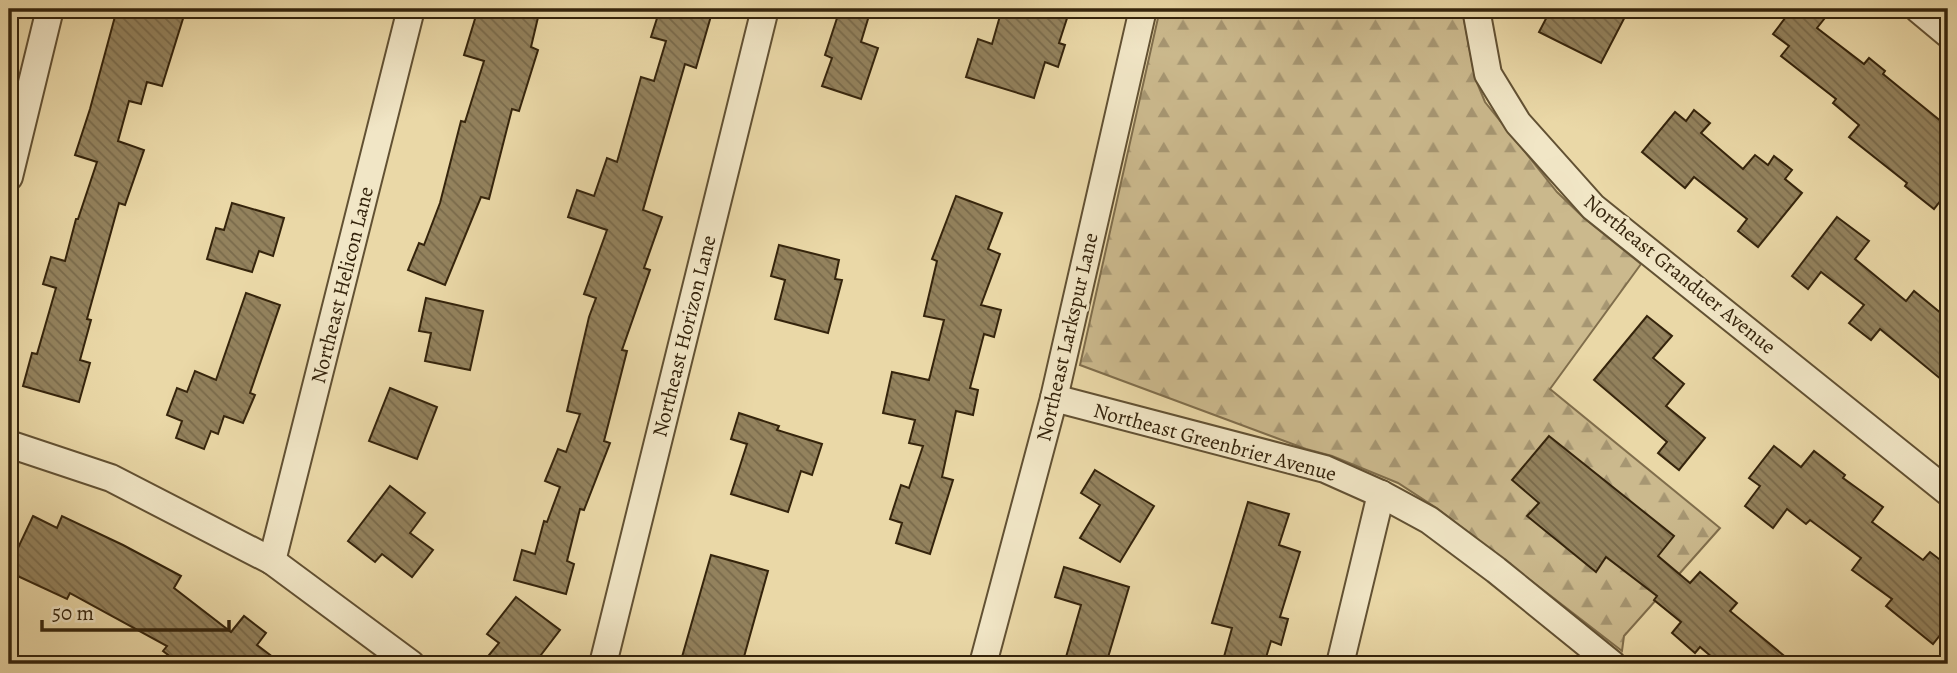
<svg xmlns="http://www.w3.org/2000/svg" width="1957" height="673" font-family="Alegreya,serif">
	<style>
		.forest { fill: url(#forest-firs); stroke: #806e4c; stroke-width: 2 }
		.building { fill: url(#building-back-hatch); stroke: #35240c; stroke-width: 2 }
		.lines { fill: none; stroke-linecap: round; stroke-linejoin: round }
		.street-casing { stroke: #625133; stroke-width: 30 }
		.street { stroke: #f1e6c6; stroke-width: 26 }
		.labels { text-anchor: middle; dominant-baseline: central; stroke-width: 6; stroke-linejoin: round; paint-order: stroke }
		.street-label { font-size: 21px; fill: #35240c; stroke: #f1e6c6 }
	</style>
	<defs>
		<pattern id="forest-firs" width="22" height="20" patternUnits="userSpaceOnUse" patternTransform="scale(1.75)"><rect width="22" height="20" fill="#cbb98d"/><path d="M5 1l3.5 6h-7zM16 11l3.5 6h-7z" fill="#a69672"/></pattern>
		<pattern id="building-back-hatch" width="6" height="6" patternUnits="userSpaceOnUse" patternTransform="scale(1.75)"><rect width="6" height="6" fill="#93825d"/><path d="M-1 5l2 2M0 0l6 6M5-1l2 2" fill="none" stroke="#796a4b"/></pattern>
	</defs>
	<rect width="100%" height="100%" fill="#ead8a7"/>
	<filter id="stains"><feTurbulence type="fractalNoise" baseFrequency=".00286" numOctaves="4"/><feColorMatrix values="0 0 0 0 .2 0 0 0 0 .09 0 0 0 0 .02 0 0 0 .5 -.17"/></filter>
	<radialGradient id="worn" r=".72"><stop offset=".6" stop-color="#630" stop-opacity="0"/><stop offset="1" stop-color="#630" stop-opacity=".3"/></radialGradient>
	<polygon class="forest" points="1160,9 1462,9 1475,78 1485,102 1557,192 1584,218 1641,264 1550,389 1720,528 1624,636 1622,651 1438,509 1398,483 1332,456 1306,449 1080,365"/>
	<g class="building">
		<polygon points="117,9 186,9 162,86 147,82 141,104 129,101 118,141 144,150 125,205 119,203 87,319 91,320 80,360 90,363 79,402 23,386 32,353 37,354 56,288 43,284 51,257 65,261 76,219 78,219 97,162 75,155 90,109"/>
		<polygon points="478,9 540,9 531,47 538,50 519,111 512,109 489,199 481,197 445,285 408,270 419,243 424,245 440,203 461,121 465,122 484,61 464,55"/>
		<polygon points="660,9 713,9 696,68 685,64 643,210 662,217 644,268 650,270 622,350 627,351 604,441 610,443 584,510 580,509 567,561 574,564 566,594 514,580 522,550 535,554 544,521 547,522 560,487 545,481 558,449 566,452 580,414 567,411 589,317 596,298 584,294 607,230 568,217 577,190 594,196 607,158 617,162 641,77 654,81 666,41 651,37"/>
		<polygon points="840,9 871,9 861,42 878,48 861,99 822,86 832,58 825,55"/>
		<polygon points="1002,9 1070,9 1059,43 1065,45 1058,67 1045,62 1034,98 966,77 978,39 992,44"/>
		<polygon points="1551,9 1629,9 1601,63 1539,32"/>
		<polygon points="1792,9 1832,9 1817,28 1864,64 1869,58 1885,71 1883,74 1948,127 1948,191 1934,209 1905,186 1907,183 1849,137 1859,125 1833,103 1836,99 1781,56 1789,46 1773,34"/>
		<polygon points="1694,110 1710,123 1701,133 1743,169 1755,155 1768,165 1774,156 1792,170 1785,179 1802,193 1758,247 1738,231 1747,219 1694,177 1685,188 1642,152 1675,112 1686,121"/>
		<polygon points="956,196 1002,213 988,249 1000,254 981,305 1001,310 994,337 984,334 970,388 978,390 973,415 956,411 942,477 953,480 930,554 896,543 902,523 890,519 901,485 909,488 923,446 909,443 915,420 883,413 892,372 929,380 944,320 924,316 937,261 932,259"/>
		<polygon points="232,203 284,218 273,256 259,251 252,272 207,259 216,228 224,230"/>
		<polygon points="1837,217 1869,241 1855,259 1906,301 1914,291 1948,319 1948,385 1880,329 1871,340 1849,323 1864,305 1821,272 1808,289 1792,276"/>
		<polygon points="779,245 839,260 835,279 842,280 828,333 775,319 785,280 771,276"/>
		<polygon points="246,293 280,305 250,393 255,395 243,423 224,416 218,434 211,431 204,449 176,438 182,421 167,415 177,388 187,392 195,371 216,380"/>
		<polygon points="426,298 483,311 470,370 425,361 431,333 419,331"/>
		<polygon points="1647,316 1672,336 1653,358 1684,384 1666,406 1705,438 1679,470 1658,453 1667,442 1594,380"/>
		<polygon points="390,388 437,407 417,459 369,441"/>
		<polygon points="739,413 779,426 777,430 822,444 812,475 801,471 788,512 731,494 747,444 731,439"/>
		<polygon points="1549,436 1674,536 1658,556 1690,583 1700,572 1737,603 1730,611 1794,664 1720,664 1700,647 1695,653 1672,633 1681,622 1654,600 1657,596 1606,557 1596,572 1527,516 1539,503 1512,480"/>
		<polygon points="1774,446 1801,467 1814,451 1845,475 1843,478 1883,507 1872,522 1923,560 1930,552 1948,566 1948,625 1933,644 1886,606 1892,599 1852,570 1861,558 1810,520 1806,524 1787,509 1773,528 1745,506 1760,486 1749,478"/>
		<polygon points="1095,470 1154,506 1120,562 1080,538 1100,505 1081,493"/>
		<polygon points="390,486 425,513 410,533 433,550 412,577 382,554 375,562 348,541"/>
		<polygon points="1248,502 1289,514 1279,545 1300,552 1280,617 1288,619 1281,645 1271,641 1264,664 1222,664 1232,628 1212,623"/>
		<polygon points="33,516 57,528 62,516 123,545 181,576 174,588 231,632 244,616 266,633 257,645 282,664 180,664 163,651 167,646 70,593 67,599 9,572 9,567"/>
		<polygon points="711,555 768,571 742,664 680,664"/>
		<polygon points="1064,567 1129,587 1106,664 1064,664 1081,605 1055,597"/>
		<polygon points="516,597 560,630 534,664 501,664 489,655 499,643 487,634"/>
	</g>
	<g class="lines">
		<g class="street-casing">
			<g id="street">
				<polyline points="1476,9 1488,74 1518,123 1593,207 1948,492"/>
				<polyline points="1918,9 1948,34"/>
				<polyline points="9,177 50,9"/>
				<polyline points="1054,398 1325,469 1381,494 1429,520 1496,570 1612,664"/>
				<polyline points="9,444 111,478 272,561 411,664"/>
				<polyline points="272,561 411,9"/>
				<polyline points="603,664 765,9"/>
				<polyline points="983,664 1054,398 1143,9"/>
				<polyline points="1340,664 1381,494"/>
			</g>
		</g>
		<use href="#street" class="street"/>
	</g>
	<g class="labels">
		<g class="street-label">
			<text transform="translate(1680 274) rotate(39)">Northeast Granduer Avenue</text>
			<text transform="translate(342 285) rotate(-76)">Northeast Helicon Lane</text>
			<text transform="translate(684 336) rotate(-76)">Northeast Horizon Lane</text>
			<text transform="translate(1067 337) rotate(-77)">Northeast Larkspur Lane</text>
			<text transform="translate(1215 442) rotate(15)">Northeast Greenbrier Avenue</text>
		</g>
	</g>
	<rect width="1957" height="673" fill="none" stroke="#ead8a7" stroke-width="35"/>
	<rect x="10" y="10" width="1936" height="652" fill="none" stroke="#35240c" stroke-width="3.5"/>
	<rect x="18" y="18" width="1922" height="638" fill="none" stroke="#35240c" stroke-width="2"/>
	<path d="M42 620v10h187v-10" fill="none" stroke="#35240c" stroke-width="3.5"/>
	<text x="52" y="620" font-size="21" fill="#35240c" stroke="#f1e6c6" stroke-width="5" paint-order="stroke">50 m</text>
	<rect width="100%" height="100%" filter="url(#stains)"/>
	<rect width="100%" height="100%" fill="url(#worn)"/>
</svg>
